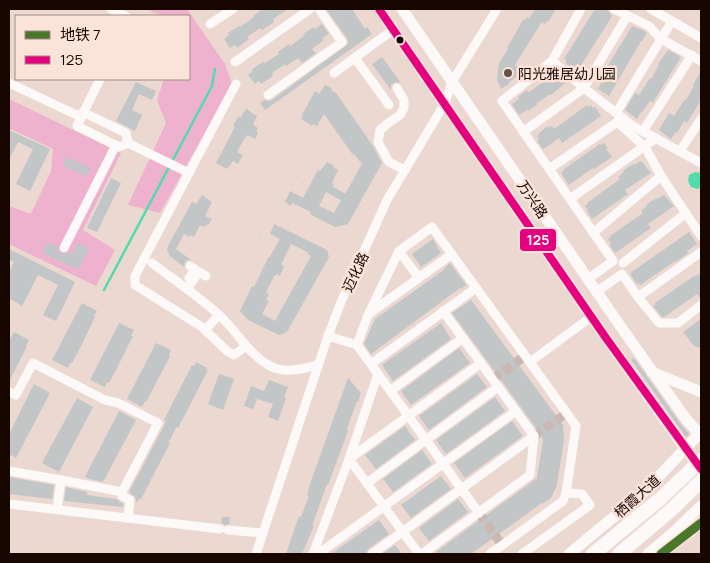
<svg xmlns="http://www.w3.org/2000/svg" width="710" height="563" font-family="Manrope,'Noto Sans SC',sans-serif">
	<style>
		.green { fill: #eeb2ce }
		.water { fill: #52dbab }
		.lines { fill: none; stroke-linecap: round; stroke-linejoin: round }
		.stream { stroke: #52dbab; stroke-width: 2.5 }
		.building { fill: #c2c6c7; fill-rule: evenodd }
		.minor-tunnel { stroke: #cbb8b1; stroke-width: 9; stroke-dasharray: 9 4.5; stroke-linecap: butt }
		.path { stroke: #d4cecc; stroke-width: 1; stroke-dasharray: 1 4; stroke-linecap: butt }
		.minor { stroke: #fcf9f8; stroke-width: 9 }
		.major { stroke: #fcf9f8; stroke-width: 11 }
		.highway { stroke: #fcf9f8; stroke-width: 14 }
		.bus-1-casing { stroke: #fbe3d9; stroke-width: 11 }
		.bus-1 { stroke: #e5007d; stroke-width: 8 }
		.metro-1-casing { stroke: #fbe3d9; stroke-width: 12 }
		.metro-1 { stroke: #4a7729; stroke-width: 9 }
		.bus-dot { fill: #180601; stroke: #fbe3d9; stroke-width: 2 }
		.poi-dot { fill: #625049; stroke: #fbe3d9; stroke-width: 2 }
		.labels { text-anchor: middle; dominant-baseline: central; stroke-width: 5; stroke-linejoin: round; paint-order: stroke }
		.poi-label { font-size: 14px; fill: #180601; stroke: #fbe3d9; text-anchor: start }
		.street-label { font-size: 14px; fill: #180601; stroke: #fbe3d9 }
		.line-badge { stroke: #fbe3d9; stroke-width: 2 }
		.badge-label { font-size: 14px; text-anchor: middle; font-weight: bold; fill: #fff }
	</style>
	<rect width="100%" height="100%" fill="#ebd8d0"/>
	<g class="green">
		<polygon points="146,9 187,9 225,64 232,84 160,213 128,205 166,123 157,100 164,79 189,79 189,16 163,16"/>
		<polygon points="9,99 121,153 83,230 115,250 96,286 9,244 9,206 31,214 51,171 53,149 9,128"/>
	</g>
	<polygon class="water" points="695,172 701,173 701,187 697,189 691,187 688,181 689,175"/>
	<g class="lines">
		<polyline class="stream" points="104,290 212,86 215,69"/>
	</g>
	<g class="building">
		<polygon points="263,9 288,9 273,19 274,22 262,30 260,28 247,37 249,39 237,48 235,45 230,48 224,39 229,35 228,33 239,26 240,27 254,17 253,16"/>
		<polygon points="326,9 352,9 365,29 367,27 372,34 265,110 260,103 265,100 268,101 272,100 347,45 348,42 347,38"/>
		<polygon points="535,9 556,9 548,22 547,21 545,24 542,22 541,23 515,65 522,70 519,75 508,83 509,84 501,89 497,80 499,63 508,49 507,48 523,20 525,20 527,17 529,19"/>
		<polygon points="595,9 608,9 609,12 612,16 580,67 577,69 574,67 573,69 566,64 566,60 564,59"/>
		<polygon points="322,24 329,34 322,38 324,40 312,49 316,53 302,63 298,58 286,66 285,64 272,73 273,76 261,84 259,81 255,84 248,75 253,71 252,69 263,62 265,63 279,54 278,52 289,44 290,46 304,36 303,34 314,27 315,29"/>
		<polygon points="632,26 645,31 647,33 642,41 641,41 609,96 598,89 601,84 598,82"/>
		<polygon points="668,50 681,57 653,102 650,101 642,112 641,112 637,119 625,110 635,93 639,95 650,78 651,79 659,65 658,64"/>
		<polygon points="382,57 401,83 397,82 393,83 391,85 391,90 372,64"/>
		<polygon points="701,71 701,100 687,123 684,121 677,133 676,132 671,139 659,130 669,113 674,116 685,99 686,100 694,86 693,85"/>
		<polygon points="556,73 565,83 551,95 550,94 536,104 537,105 528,111 527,110 519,115 512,104 519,99 518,97 527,90 529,92 542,83 541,81 550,75 551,76"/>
		<polygon points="136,82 156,91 152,100 139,94 132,110 142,115 135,131 116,121"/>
		<path d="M325,85L332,88L331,90L336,93L373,146L382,163L348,224L335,227L310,214L311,212L292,203L291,206L285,202L290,191L303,198L318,170L320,171L327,162L334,166L333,167L338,170L332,183L334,184L332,186L345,194L362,164L354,154L353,155L324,114L317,126L313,124L312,126L301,119L303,115H302L315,91L319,94ZM326,192L341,200L334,213L319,206Z"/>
		<polygon points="587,105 588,107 591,105 593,108 595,107 601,116 562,143 559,138 543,149 537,141 539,140 537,136 540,134 539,133 548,126 549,128 552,126 554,129"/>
		<polygon points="246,109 257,116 253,125 258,128 256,131 258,132 255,139 248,135 246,136 237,152 243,155 238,164 233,161 227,169 216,163 235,127 233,126 238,117 240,118"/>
		<polygon points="9,130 50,149 30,191 16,184 33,149 18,142 9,160"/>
		<polygon points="604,143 608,148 606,149 612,157 594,169 593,168 569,185 561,173 564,170 564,169 600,144 600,145"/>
		<polygon points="67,157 90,168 86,176 63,166"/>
		<polygon points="641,161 651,173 625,190 628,194 592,219 587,211 588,210 585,206 588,204 587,203 620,179 618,177 624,172 623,171 633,164 634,165"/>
		<polygon points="111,178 121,183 97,232 87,228"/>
		<polygon points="202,195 212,202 205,216 212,219 208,225 206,224 205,227 200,225 194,237 190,235 189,237 184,234 176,249 191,260 187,260 185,262 184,267 170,256 167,249 168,246 192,202 196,204"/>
		<polygon points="664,195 674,206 648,224 651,228 615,253 610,245 611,244 608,239 611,237 610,236 643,213 641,211 647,206 646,205 656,198 657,199"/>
		<path d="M274,224L327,250L329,257L287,332L279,335L248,320L240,311L252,286L254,287L268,258H269L280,239L270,234ZM291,244L309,253L308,254L311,256L275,321L262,314L269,301L266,300L269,294L266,293L274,276H275L276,274L280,276L284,266L281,265Z"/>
		<polygon points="689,232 697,244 687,251 688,253 676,262 675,261 640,285 639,283 637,284 630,274 633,271"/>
		<polygon points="433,239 441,253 421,267 412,254"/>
		<polygon points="47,242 58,247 59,252 64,254 68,252 72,254 77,243 89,249 78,270 42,253"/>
		<polygon points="9,249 75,282 56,321 43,315 58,285 38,275 22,306 9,298 9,273 14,262 9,259"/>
		<polygon points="450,263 466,285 461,289 460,288 371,354 364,344 375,319 445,269 444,268"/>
		<polygon points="701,273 701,299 697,294 664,317 662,317 653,306 656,304 655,303 694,276 695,276"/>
		<polygon points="471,300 563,425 564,440 557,485 551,498 542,504 542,503 471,554 438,554 436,552 537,478 543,440 539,432 452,313"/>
		<polygon points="82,303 97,311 94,316 95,317 81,346 72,363 70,363 68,368 52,360"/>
		<polygon points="701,319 701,348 694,346 683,332"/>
		<polygon points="119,323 134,330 131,336 133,336 117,368 109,383 107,382 105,387 90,380"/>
		<polygon points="441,323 451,339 393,381 382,365"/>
		<polygon points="14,332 29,340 26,346 27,346 9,382 9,341"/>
		<polygon points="156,343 171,350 169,355 170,356 154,387 146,402 145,401 142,407 127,399"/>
		<polygon points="459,348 470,363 411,405 401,391"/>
		<polygon points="634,358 680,423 689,434 686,437 631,360"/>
		<polygon points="196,362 207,368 206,369 208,370 178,428 176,427 172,436 168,443 170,443 141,499 139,499 137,502 136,501 135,497 129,492 164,426 166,421 164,420 192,365 194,366"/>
		<polygon points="219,374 234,379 223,410 208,404"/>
		<polygon points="477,374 487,387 429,430 419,416"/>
		<polygon points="348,378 361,393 358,402 357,401 347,429 348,430 344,442 328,485 327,484 312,526 314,526 302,554 286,554 299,516 301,517 309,496 307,495 310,484"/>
		<polygon points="269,380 288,387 284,397 286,398 278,421 268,417 273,404 257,399 253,409 244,406 251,386 264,391"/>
		<polygon points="34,384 50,393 16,458 9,454 9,434"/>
		<polygon points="495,397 505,411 446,454 436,440"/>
		<polygon points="77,398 93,407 59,472 42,463"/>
		<polygon points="119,411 136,420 103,482 90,479 85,477"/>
		<polygon points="512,421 523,436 465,478 454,463"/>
		<polygon points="405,426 415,440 376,469 365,455"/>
		<polygon points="422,450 432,464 393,492 383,479"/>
		<polygon points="441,476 451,489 411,518 401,505"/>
		<polygon points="9,477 54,485 52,499 9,494"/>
		<polygon points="66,487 87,492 87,495 116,499 123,504 123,507 64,501"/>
		<polygon points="458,499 468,512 429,541 419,528"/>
		<polygon points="222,517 230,517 229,524 225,525 221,523"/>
		<polygon points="379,520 389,534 368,549 366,554 331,554"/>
		<polygon points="395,545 402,554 382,554"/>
	</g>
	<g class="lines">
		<g class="minor-tunnel">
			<polyline points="493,379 525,356"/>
			<polyline points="534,436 567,413"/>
			<polyline points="479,513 502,545"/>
		</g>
		<g class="path">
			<polyline points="288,125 294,107 308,84 314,77 325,69"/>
			<path d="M323,131L331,133C333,142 334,149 324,151L316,146L313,142Z"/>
			<path d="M272,134L276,129L281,124C292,125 306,133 313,142"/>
			<path d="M294,146L271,135L254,167C259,177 269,185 279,190C283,186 283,183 286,179C290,172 301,163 298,154C297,151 295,149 294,146L296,143C303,147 310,152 317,156L299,189L292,185L314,145L315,144"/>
			<polyline points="221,213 225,216 226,218"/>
			<polyline points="225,216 249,174 253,168"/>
			<path d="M210,252L208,251L204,253L203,255L205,259H207L211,258V253L210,252L227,219C234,216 252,224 257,230C259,232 259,235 260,238L242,270L244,274L243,276L240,278L236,276L237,272L238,270H242"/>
			<polyline points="211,258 236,271"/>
			<polyline points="242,278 242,281 237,291 239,294 246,297"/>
		</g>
		<g class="minor">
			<polyline points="111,9 126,16"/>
			<polyline points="581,9 552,61 502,101 613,261 588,279"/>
			<polyline points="614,9 649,26 661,39 701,61"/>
			<polyline points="651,9 701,38"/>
			<polyline points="210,24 233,9"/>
			<polyline points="355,58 389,105"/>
			<polyline points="552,61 584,88 633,126 701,163"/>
			<polyline points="235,62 310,9"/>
			<polyline points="334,73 394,29"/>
			<polyline points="100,79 77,126 119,147 128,143 189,173 135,276 135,285 202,327 227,351 234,355 246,346"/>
			<polyline points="9,83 81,117"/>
			<polyline points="397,88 404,100 404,108 400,115 387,124 380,130 378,142 389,162 405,170"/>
			<polyline points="268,95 342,42 319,9"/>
			<polyline points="83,112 126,133 128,143"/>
			<polyline points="616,113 672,21"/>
			<polyline points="617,122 645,147 661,176"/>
			<polyline points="643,131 692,55"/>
			<polyline points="523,132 584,88 627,16"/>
			<polyline points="680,151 701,119"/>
			<polyline points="549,169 623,118"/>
			<polyline points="189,173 236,84"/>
			<polyline points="570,199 656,138"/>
			<polyline points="593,233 661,176 701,236"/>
			<polyline points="64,248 116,145"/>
			<polyline points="399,251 419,278"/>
			<path d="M152,263C174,280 198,296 219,315C237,331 248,354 270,366C285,374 302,369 318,365"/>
			<polyline points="623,263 686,213"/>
			<polyline points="189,278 195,269 190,266"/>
			<polyline points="187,289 199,272 206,276"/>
			<polyline points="596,292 622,274 638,297 701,252"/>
			<polyline points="638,297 659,323 678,323 701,305"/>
			<polyline points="370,313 452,254"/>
			<polyline points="205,330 219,315"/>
			<polyline points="328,336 357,345 479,513"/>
			<polyline points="357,345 368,315 399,251 432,227 576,426 566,493 563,501 490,554"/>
			<polyline points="530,362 591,317"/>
			<polyline points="371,364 476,288"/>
			<polyline points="390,391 463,338"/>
			<polyline points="9,392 16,395 33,363 105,400 118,403 158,423 122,492 61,480 9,471"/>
			<polyline points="367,483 498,387"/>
			<polyline points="122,492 122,496 130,500 128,518"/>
			<polyline points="9,504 220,529"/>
			<polyline points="57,509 61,480"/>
			<polyline points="228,530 263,533"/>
			<polyline points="256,554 328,336 341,302 387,200 445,103 452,82 497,9"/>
			<polyline points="313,554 349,459 378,374"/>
			<polyline points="318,554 516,411"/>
			<polyline points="372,554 534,436 443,311"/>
			<polyline points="419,554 349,459 481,363"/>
			<polyline points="422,554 530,475 534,436"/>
			<polyline points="522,554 590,505 582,494 566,493"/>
		</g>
		<g class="major">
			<polyline points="379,9 606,338 679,440 701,469"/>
			<polyline points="402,9 621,327 686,419 701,436"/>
			<polyline points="652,372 701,392"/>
			<polyline points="569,554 644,492 701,432"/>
			<polyline points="648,554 674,532 701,506"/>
		</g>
		<g class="highway">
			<polyline points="593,554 660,499 701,460"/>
			<polyline points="619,554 670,511 701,481"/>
		</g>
		<g class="bus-1-casing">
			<polyline id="bus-1" points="379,9 606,338 701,469"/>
		</g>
		<use href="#bus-1" class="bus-1"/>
		<g class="metro-1-casing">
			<polyline id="metro-1" points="661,554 701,523"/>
		</g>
		<use href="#metro-1" class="metro-1"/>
	</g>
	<circle class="bus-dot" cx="400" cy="40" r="4.5"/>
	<circle class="poi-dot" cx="508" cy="73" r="5"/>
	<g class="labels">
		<g class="poi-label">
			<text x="518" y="73">阳光雅居幼儿园</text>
		</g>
		<g class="street-label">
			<text transform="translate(533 199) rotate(56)">万兴路</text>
			<text transform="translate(355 272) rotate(-65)">迈化路</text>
			<text transform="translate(637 496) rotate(-42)">栖霞大道</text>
		</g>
	</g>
	<rect class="line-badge" x="519" y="228" width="38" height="24" rx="5" fill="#e5007d"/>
	<g class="badge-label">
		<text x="538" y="245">125</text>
	</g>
	<rect width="710" height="563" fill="none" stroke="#180601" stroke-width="20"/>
	<rect x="15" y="15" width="175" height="65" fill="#fbe3d9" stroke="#a08b83"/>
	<rect x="25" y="31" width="25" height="8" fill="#4a7729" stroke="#a08b83"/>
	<text x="60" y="40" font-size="15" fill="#180601">地铁 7</text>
	<rect x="25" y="56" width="25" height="8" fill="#e5007d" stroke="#a08b83"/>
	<text x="60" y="65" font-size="15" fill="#180601">125</text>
</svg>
